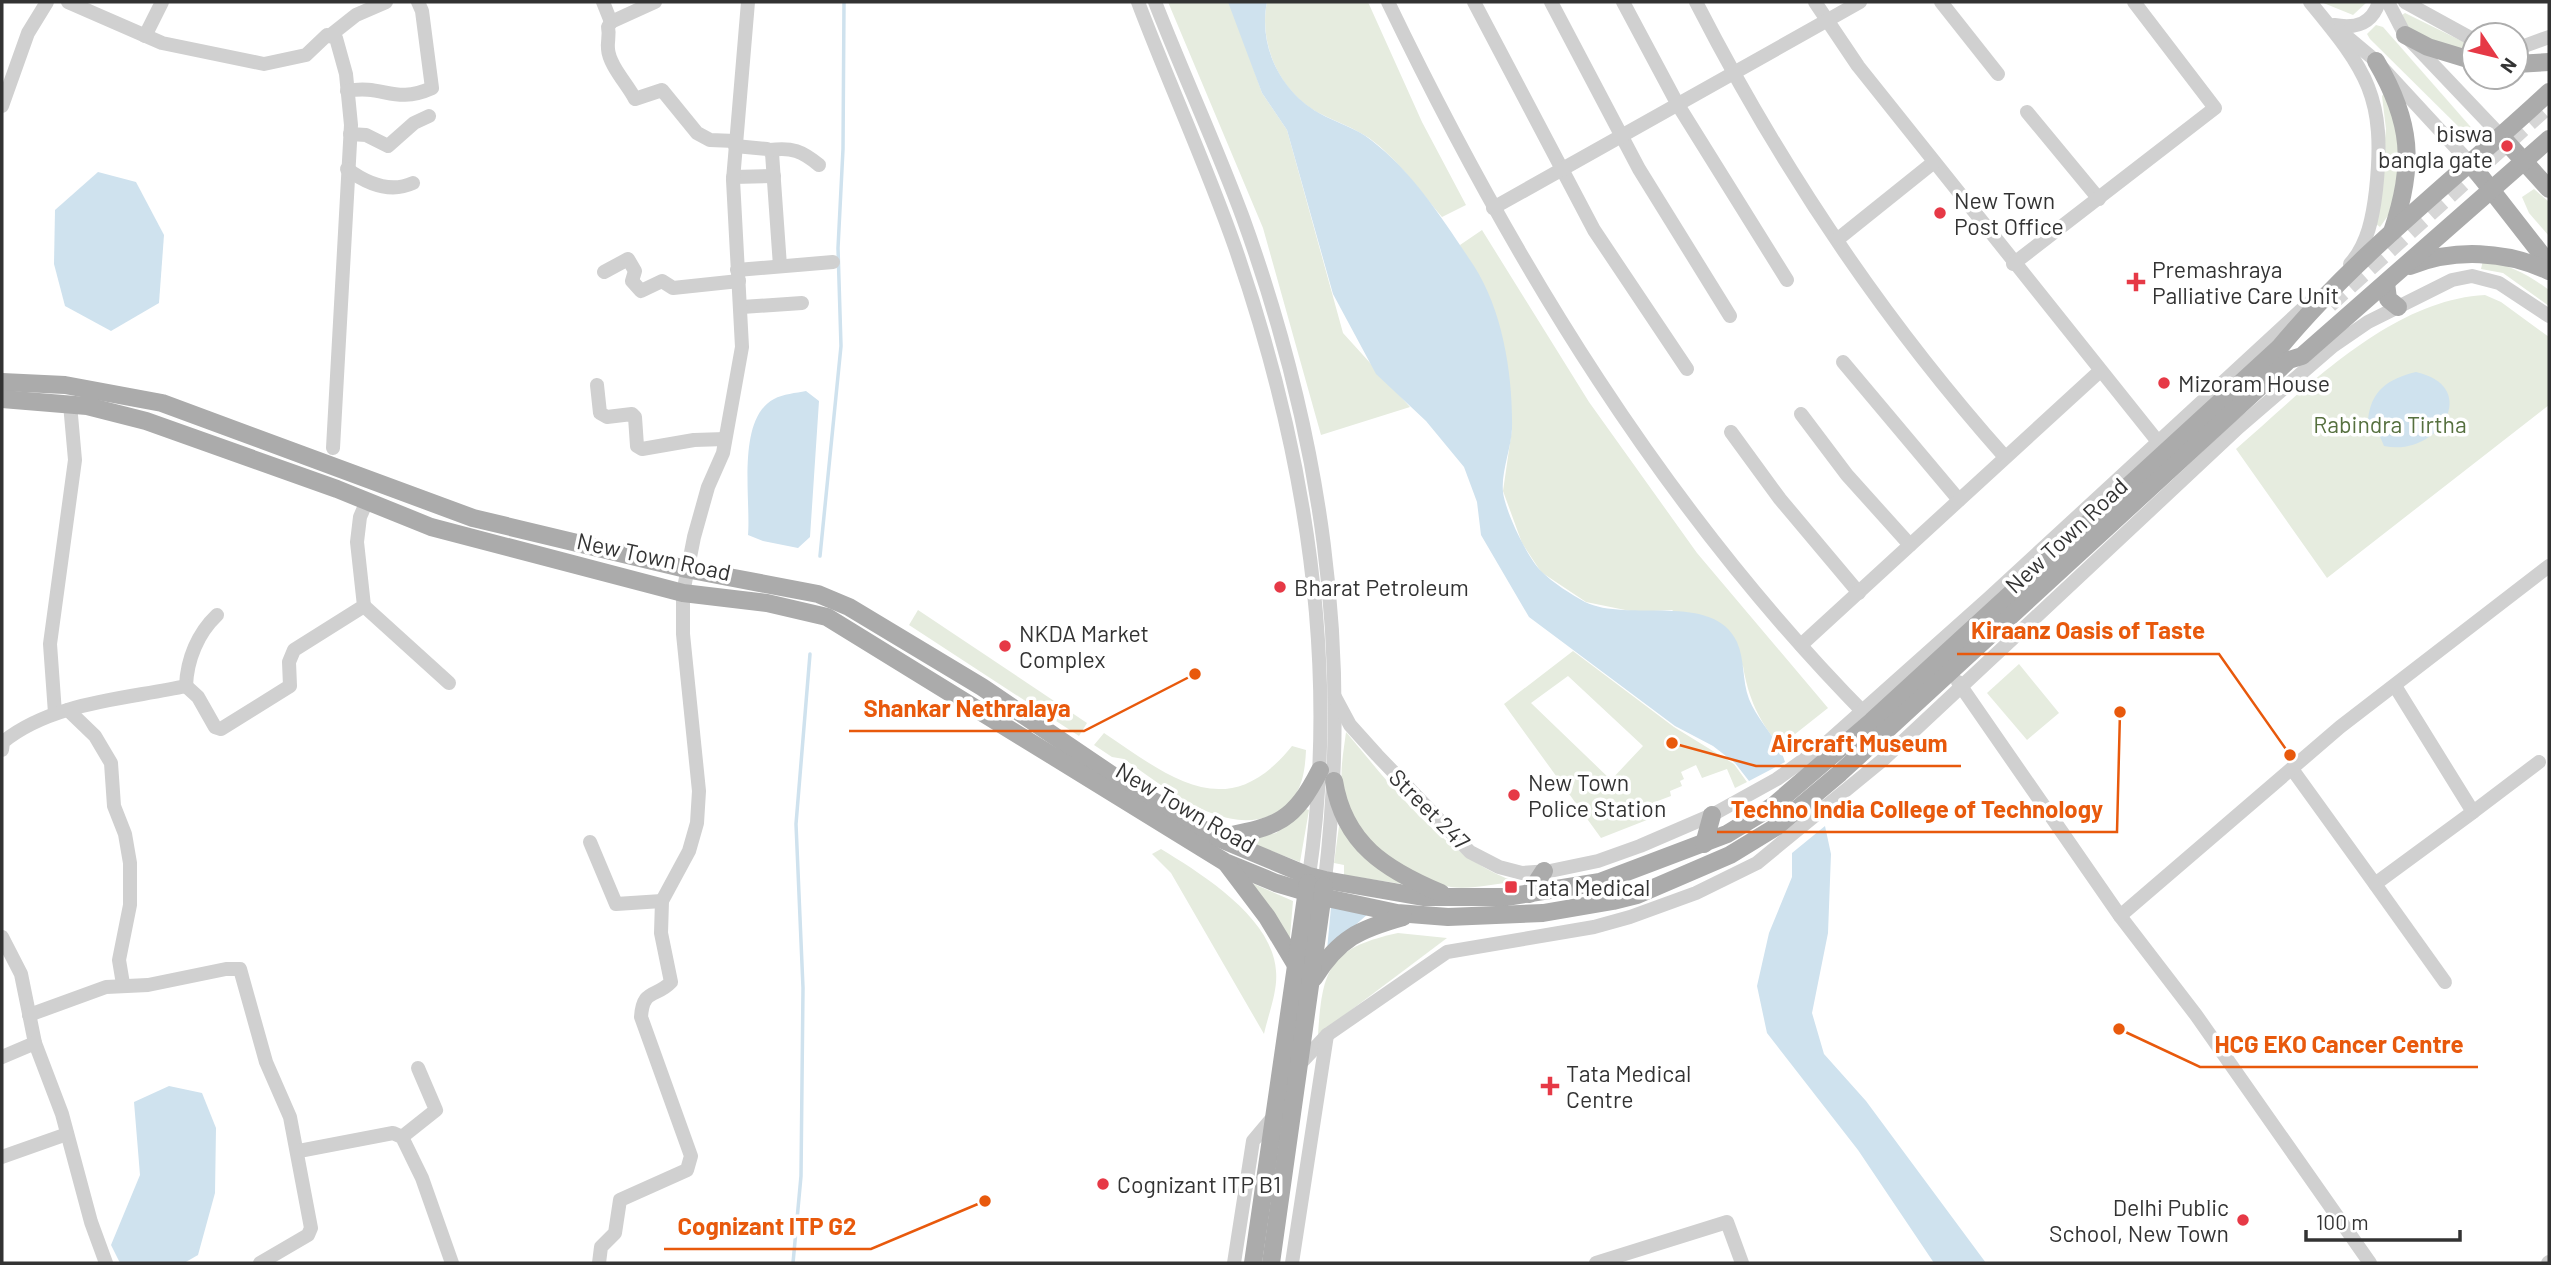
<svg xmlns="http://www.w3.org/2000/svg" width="2551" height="1265" font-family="Barlow,sans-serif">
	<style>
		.green { fill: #e6ecdf; fill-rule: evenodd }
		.water { fill: #cfe2ee }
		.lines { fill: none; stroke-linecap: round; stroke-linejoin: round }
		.stream { stroke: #cfe2ee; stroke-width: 3.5 }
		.major-tunnel { stroke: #d6d6d6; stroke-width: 18; stroke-dasharray: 18 9; stroke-linecap: butt }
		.minor { stroke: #d0d0d0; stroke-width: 14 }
		.major { stroke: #ababab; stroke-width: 18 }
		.poi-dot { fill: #e63946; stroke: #fff; stroke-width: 2.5 }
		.labels { text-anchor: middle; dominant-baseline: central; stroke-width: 7; stroke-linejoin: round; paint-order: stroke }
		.poi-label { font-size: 23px; fill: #333; stroke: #fff; text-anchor: start }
		.park-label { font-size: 23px; fill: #56703f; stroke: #fff }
		.street-label { font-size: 23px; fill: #333; stroke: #fff }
		.leader { fill: none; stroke: #e8590c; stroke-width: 2.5 }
		.callout-dot { fill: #e8590c; stroke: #fff; stroke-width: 2.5 }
		.callout-label { font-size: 24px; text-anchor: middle; font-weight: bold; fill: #e8590c; stroke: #fff; stroke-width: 7; stroke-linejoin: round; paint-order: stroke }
	</style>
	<rect width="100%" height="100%" fill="#fff"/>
	<g class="green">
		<polygon points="1168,2 1230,2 1262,93 1287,130 1343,333 1410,407 1321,435 1263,228"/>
		<path d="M1267,2H1368L1422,122L1466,205L1442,217C1420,191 1397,158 1369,138C1354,128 1337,122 1321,114C1281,94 1258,45 1267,2Z"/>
		<polygon points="2321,2 2367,2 2353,15"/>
		<polygon points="2405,13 2474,47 2474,57 2415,32 2406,25 2402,15"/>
		<polygon points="2376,25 2383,27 2476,133 2470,138 2370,39 2367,34"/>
		<polygon points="2385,92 2402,141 2392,210 2380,227 2376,224 2386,129 2382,96"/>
		<polygon points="2534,189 2549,202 2549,236 2529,213 2522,197"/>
		<path d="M1482,230L1589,402L1697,553L1828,708L1780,746C1759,722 1748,697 1743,666L1672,610L1635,612L1586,602L1541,572L1522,543L1503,491L1512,429L1460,245Z"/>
		<path d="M2483,260C2508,264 2529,275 2549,290V306L2503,273L2481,269Z"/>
		<path d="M2485,295L2501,302L2549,337V405L2327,578L2236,449C2304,390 2390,300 2485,295Z"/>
		<polygon points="918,610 1087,723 1079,736 909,625"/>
		<path d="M1573,651L1674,727L1734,764L1747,782L1735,788L1727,769L1702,778L1696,765L1681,772L1684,779L1680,781L1682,786L1670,791L1671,796L1647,805L1652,818L1601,838L1504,704ZM1568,676L1643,746L1611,780L1531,703Z"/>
		<polygon points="2019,664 2059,713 2027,740 1987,693"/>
		<path d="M1346,732C1393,788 1445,857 1516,882C1496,883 1470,890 1451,887C1403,878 1349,835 1342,786C1340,768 1344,749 1346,732Z"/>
		<path d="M1104,733C1170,777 1227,827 1292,746L1306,750C1305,774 1301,798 1279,811C1228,842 1165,787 1124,759L1112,757L1094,745Z"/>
		<polygon points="1306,809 1309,810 1300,862 1243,840 1276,833"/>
		<polygon points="1339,826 1367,860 1402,884 1344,875 1344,865 1334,863"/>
		<path d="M1161,849C1202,874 1273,918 1276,971C1278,991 1268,1015 1264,1034L1171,873L1152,854Z"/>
		<polygon points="1247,881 1293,901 1289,949"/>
		<path d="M1398,933L1447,938L1318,1035C1322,969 1329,948 1398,933Z"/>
	</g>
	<g class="water">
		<path d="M1228,2H1267C1258,45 1280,91 1319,113C1336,123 1355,127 1371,140C1414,173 1444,221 1474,266C1503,311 1513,376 1512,429C1511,449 1501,472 1503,492C1505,511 1528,559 1542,572C1552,582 1572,595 1585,602C1627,623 1714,591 1737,642C1745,660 1742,681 1749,699C1758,722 1778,738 1785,762L1749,781L1735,763L1713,746L1675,726L1529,617L1481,535L1477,502L1464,467L1426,421L1376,374L1333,294L1287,130L1262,93Z"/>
		<polygon points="98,172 136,182 164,235 159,303 111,331 65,306 54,264 55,210"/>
		<path d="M2416,372C2483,387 2438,458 2384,446L2375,425L2368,420C2371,390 2388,379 2416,372Z"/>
		<path d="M806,391L819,401L810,537L798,548L763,541L748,535C751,499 736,419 774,399C783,394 796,393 806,391Z"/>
		<polygon points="1825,826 1831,854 1828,933 1812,1013 1824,1054 1866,1101 1986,1263 1934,1263 1858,1150 1767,1033 1757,986 1769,933 1792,877 1792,853"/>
		<polygon points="1331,907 1369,913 1327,950"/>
		<polygon points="169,1086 202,1093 216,1128 215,1193 198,1255 184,1263 120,1263 111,1245 140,1175 134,1102"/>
	</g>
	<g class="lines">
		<g class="stream">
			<polyline points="820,556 841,346 838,248 843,149 844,2"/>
			<polyline points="793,1263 801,1176 803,988 796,824 810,654"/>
		</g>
		<polyline class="major-tunnel" points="2329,304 2549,104"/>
		<g class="minor">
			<polyline points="68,2 162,43 264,64 306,55 327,35 336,38 346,74 351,125 333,448"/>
			<polyline points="603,2 611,22 655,2"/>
			<path d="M1138,2C1169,84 1206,164 1235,247C1305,449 1340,664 1309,876"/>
			<path d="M1155,2C1183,74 1216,145 1243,218C1322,437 1352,648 1325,880"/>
			<path d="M1388,2C1513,262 1664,511 1869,718"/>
			<polyline points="1474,2 1594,230 1687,369"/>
			<polyline points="1551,2 1639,169 1730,316"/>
			<polyline points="1623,2 1678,105 1787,280"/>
			<path d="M1696,2C1779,164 1884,321 2005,457"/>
			<polyline points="1815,2 1858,66 2163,448"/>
			<polyline points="1941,2 1998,74"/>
			<path d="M2310,2C2367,71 2386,97 2376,190C2373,216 2368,244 2350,264"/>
			<polyline points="2388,2 2405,35 2501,136"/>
			<polyline points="2405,2 2474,40"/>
			<path d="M611,22L608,27C610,36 607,41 608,49C609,65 628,85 635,99L662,90L697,133L710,140L735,141"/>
			<path d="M2334,25C2356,29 2372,24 2379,2"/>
			<polyline points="2339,30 2376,61 2471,164"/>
			<polyline points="332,34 356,15 386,2"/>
			<polyline points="145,36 162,2"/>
			<polyline points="2516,49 2549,37"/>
			<path d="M347,91C384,84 394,105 432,88L422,11L418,2"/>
			<polyline points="2,106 28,33 47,2"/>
			<polyline points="2027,112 2099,199"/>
			<polyline points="350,134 366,135 388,146 414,123 429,116"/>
			<polyline points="735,146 767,149 772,153 780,266"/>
			<path d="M770,150C792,147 802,151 819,165"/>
			<path d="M347,169C366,183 389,194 413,183"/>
			<polyline points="733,177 774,176"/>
			<polyline points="1493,208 1860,2"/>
			<polyline points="1838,239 1934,162"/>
			<polyline points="2013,264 2215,108 2134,2"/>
			<polyline points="737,270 833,262"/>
			<polyline points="604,272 628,259 635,271 632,281 641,291 662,281 673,288 739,281"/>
			<polyline points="742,307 802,303"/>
			<polyline points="1843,362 1959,500"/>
			<polyline points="597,385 600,413 607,417 632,414 635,417 637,446 642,449 694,440 725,439"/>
			<polyline points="1801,414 1847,475 1910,545"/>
			<polyline points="1731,432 1780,499 1859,593"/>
			<polyline points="364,606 449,683"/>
			<polyline points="1801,645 2100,371"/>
			<polyline points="1958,682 2120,916 2196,1015 2370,1263"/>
			<path d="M186,686C187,659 198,633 217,615"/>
			<polyline points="1335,697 1350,725 1377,755 1470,852 1499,867 1522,873 1550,871 1598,861 1640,846 1712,815 1777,779 1823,746 1989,598 2310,302"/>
			<polyline points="68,710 95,736 111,763 114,806 125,834 130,863 130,905 119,960 123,984"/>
			<polyline points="55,713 50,644 75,460 70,404"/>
			<path d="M2,750L3,742C52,702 126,699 186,686L198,697L215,727L221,729L290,686L289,662L294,650L364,606L357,542L360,517L367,501"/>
			<polyline points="2292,769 2375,884 2473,812 2395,686"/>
			<polyline points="2473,812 2539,762"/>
			<polyline points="590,842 616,904 662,901"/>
			<polyline points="2375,884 2445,982"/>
			<polyline points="2120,916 2340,727 2549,566"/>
			<polyline points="2,937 21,974 35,1043 62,1114 91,1222 106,1263"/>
			<polyline points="29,1015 106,987 148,985 226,969 240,969 266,1062 290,1117 311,1228 308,1235 260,1263"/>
			<polyline points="2,1057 35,1043"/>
			<polyline points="1299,1065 1327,1035 1447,952 1594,927 1630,917 1696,893 1757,863 1885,758 2239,427 2333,346 2368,322 2452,280 2472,276 2499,283 2549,316"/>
			<polyline points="402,1137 436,1110 418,1068"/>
			<polyline points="299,1151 393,1133 402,1137 422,1178 452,1263"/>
			<polyline points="2,1157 67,1134"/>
			<path d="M599,1263L601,1247L615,1233L620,1200L687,1170L691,1156L641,1017C643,988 656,998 671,982L661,933L662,901L689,851L697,823L699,791L683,634V593L694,537L708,487L723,453L742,347L733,180L748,2"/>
			<polyline points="1234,1263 1253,1141 1274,1116"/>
			<polyline points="1292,1263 1327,1035"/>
			<polyline points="1596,1263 1727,1222 1742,1263"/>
			<polyline points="2548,1263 2549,1262"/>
		</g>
		<g class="major">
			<polyline points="2405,35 2428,47 2474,61"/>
			<path d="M2376,61C2412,122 2415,165 2392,232"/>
			<polyline points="2516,64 2549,62"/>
			<polyline points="2501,136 2549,189"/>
			<polyline points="2471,164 2549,264"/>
			<path d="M2410,266C2454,248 2506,251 2549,271"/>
			<polyline points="2386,283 2388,299 2398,307"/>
			<path d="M2,382L65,385L162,403L473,518L686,569L818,594L849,607L982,687L1131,788L1218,838L1309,876L1325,880L1423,897H1506L1600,882L1727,834L1773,806L1872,721L2279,348C2358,253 2459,176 2549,92"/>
			<polyline points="2,399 87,406 146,421 337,489 431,527 683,593 767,603 827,617 1225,862 1276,883 1327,898 1397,913 1448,917 1543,913 1613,901 1637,895 1730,855 1776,827 1840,773 2289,360 2302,356 2549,139"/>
			<path d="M1334,781C1344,844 1386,870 1441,893"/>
			<path d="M1218,838C1276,826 1292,825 1320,770"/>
			<polyline points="1704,844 1712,815"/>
			<polyline points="1227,864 1267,917 1296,965"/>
			<polyline points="1529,894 1544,871"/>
			<path d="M1314,978C1339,938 1360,929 1403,917"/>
			<polyline points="1253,1263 1308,883"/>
			<polyline points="1271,1263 1324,886"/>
		</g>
	</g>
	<g class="poi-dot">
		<circle cx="2507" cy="146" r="7"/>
		<circle cx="1940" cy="213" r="7"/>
		<path d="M2132.5 271.5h7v7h7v7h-7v7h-7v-7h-7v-7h7z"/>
		<circle cx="2164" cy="383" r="7"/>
		<circle cx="1280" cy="587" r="7"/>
		<circle cx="1005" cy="646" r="7"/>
		<circle cx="1514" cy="795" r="7"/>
		<rect x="1504" y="880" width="14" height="14" rx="3.5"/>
		<path d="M1546.5 1075.5h7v7h7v7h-7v7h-7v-7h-7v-7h7z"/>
		<circle cx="1103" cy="1184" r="7"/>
		<circle cx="2243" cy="1220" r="7"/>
	</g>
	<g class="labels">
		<g class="poi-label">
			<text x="2493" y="133" text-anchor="end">biswa<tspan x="2493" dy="26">bangla gate</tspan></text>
			<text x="1954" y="200">New Town<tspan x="1954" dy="26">Post Office</tspan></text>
			<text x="2152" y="269">Premashraya<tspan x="2152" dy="26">Palliative Care Unit</tspan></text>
			<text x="2178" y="383">Mizoram House</text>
			<text x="1294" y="587">Bharat Petroleum</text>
			<text x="1019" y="633">NKDA Market<tspan x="1019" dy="26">Complex</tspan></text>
			<text x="1528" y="782">New Town<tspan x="1528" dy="26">Police Station</tspan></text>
			<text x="1525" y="887">Tata Medical</text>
			<text x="1566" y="1073">Tata Medical<tspan x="1566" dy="26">Centre</tspan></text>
			<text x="1117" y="1184">Cognizant ITP B1</text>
			<text x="2229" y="1207" text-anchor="end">Delhi Public<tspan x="2229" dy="26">School, New Town</tspan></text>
		</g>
		<g class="park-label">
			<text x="2390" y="424">Rabindra Tirtha</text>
		</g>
		<g class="street-label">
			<text transform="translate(2066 535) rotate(-43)">New Town Road</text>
			<text transform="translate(654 556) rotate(12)">New Town Road</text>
			<text transform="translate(1186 807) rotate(30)">New Town Road</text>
			<text transform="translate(1430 809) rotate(45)">Street 247</text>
		</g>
	</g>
	<path class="leader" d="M2290 755L2219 654H1957M1195 674L1084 731H849M1672 743L1756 766H1961M2120 712L2117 832H1717M2119 1029L2200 1067H2478M985 1201L871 1249H664"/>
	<g class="callout-dot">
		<circle cx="2290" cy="755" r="7"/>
		<circle cx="1195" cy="674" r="7"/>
		<circle cx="1672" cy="743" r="7"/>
		<circle cx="2120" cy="712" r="7"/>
		<circle cx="2119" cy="1029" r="7"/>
		<circle cx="985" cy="1201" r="7"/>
	</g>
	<g class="callout-label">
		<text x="2088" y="639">Kiraanz Oasis of Taste</text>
		<text x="967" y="717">Shankar Nethralaya</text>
		<text x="1859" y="752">Aircraft Museum</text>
		<text x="1917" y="818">Techno India College of Technology</text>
		<text x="2339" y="1053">HCG EKO Cancer Centre</text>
		<text x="767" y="1235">Cognizant ITP G2</text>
	</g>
	<rect width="2551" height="1265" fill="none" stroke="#333333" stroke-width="7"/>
	<g transform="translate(2495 56) rotate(125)"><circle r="33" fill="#ffffff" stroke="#adadad" stroke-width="2"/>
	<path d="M0-5L12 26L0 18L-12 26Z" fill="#e63946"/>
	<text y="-10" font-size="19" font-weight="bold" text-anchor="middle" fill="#333333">N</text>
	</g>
	<path d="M2306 1230v10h154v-10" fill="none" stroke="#333333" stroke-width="3.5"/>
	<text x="2316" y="1230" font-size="21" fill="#333333" stroke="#ffffff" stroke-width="5" paint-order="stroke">100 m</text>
</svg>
